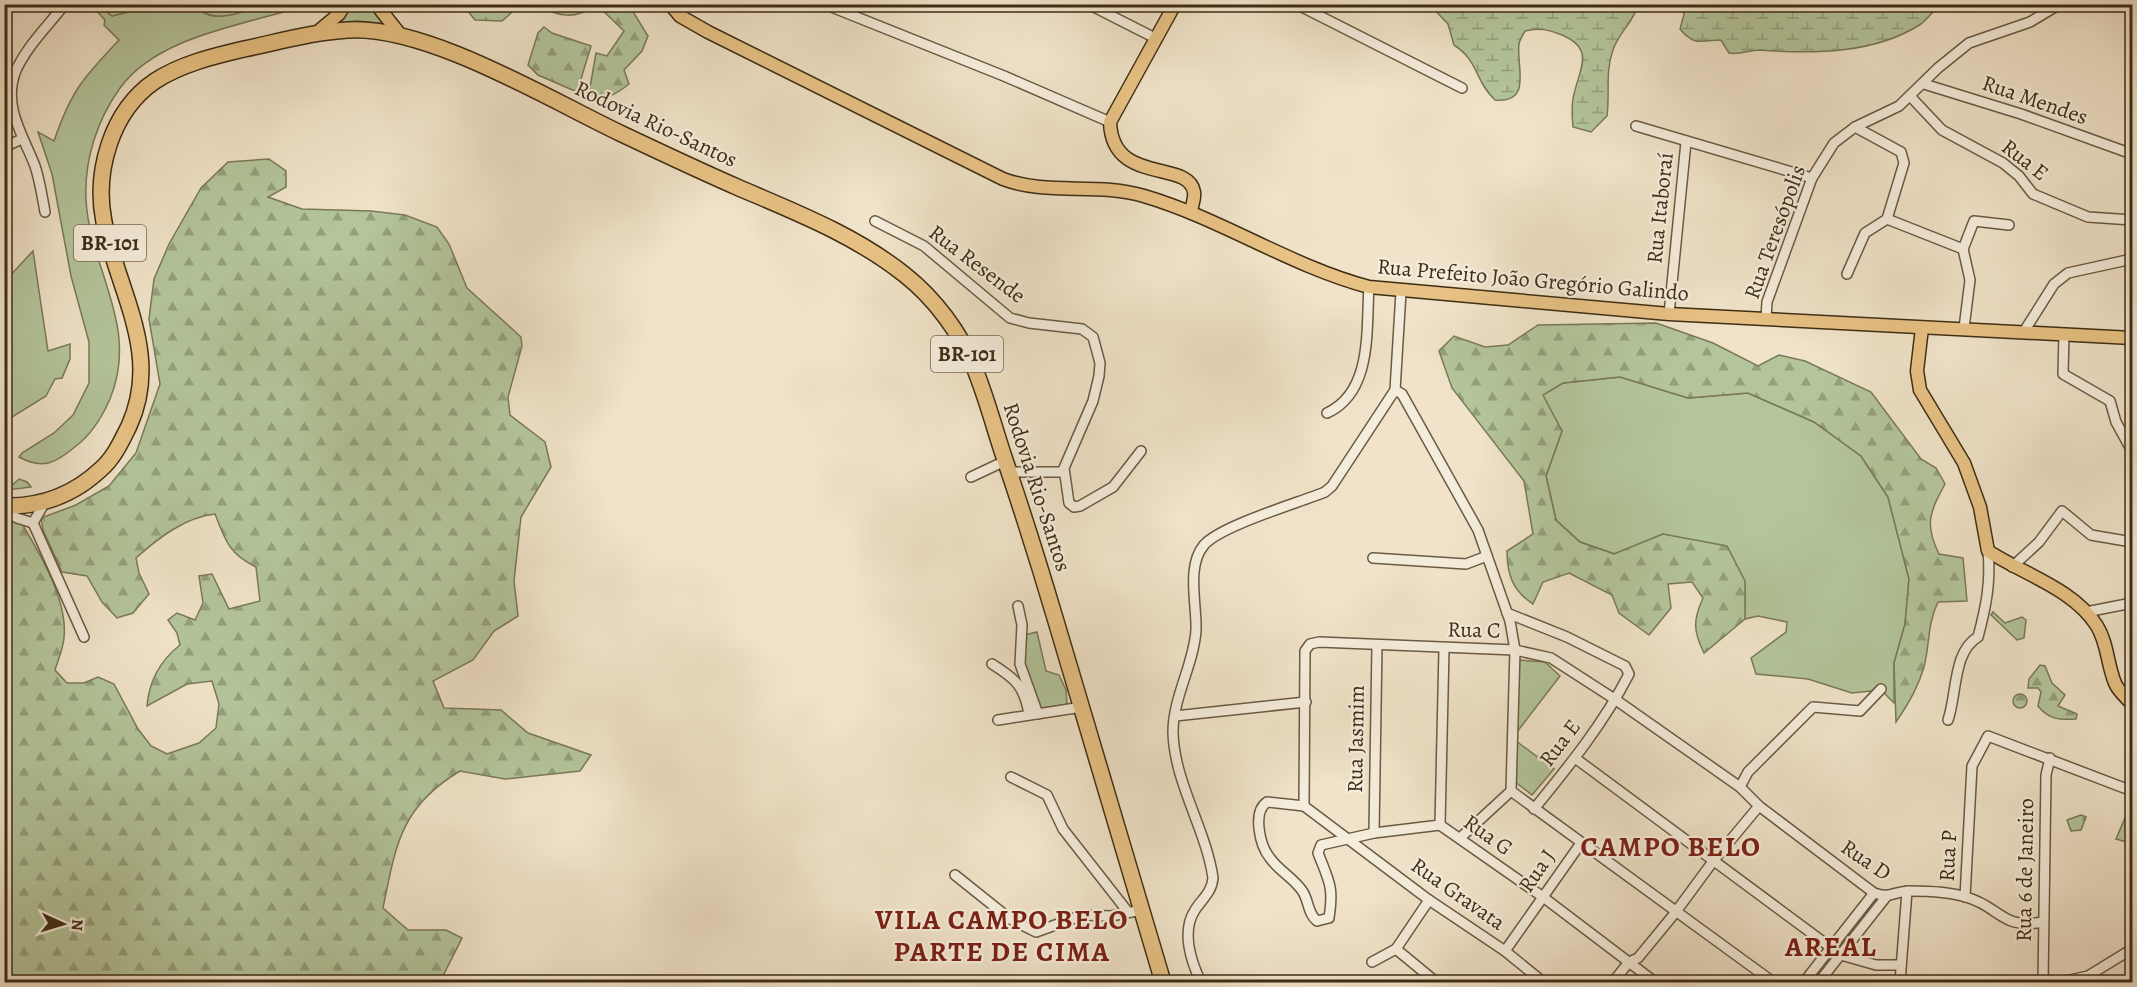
<svg xmlns="http://www.w3.org/2000/svg" width="2137" height="987" font-family="Alegreya,serif">
	<style>
		.green { fill: #b4c59b; stroke: #797958; stroke-width: 1.5 }
		.forest { fill: url(#forest-firs); stroke: #797958; stroke-width: 1.5 }
		.wetland { fill: url(#wetland-marsh); stroke: #797958; stroke-width: 1.5 }
		.lines { fill: none; stroke-linecap: round; stroke-linejoin: round }
		.minor-casing { stroke: #6a5a43; stroke-width: 12 }
		.major-casing { stroke: #3e2d16; stroke-width: 15 }
		.highway-casing { stroke: #3e2d16; stroke-width: 18 }
		.minor { stroke: #f5eddc; stroke-width: 9 }
		.major { stroke: #e8c284; stroke-width: 12 }
		.highway { stroke: #e8c284; stroke-width: 15 }
		.labels { text-anchor: middle; dominant-baseline: central; stroke-width: 4.5; stroke-linejoin: round; paint-order: stroke }
		.shield { fill: #f5eddc; stroke: #756751; stroke-width: 1.5 }
		.shield-label { font-size: 21px; font-weight: bold; fill: #3e2d16 }
		.street-label { font-size: 22px; fill: #3e2d16; stroke: #f5eddc }
		.district-label { font-size: 28px; font-weight: bold; letter-spacing: 1.5px; fill: #7a1f14; stroke: #f5eddc }
	</style>
	<defs>
		<pattern id="forest-firs" width="22" height="20" patternUnits="userSpaceOnUse" patternTransform="scale(1.5)"><rect width="22" height="20" fill="#b4c59b"/><path d="M5 1l3.5 6h-7zM16 11l3.5 6h-7z" fill="#94a07d"/></pattern>
		<pattern id="wetland-marsh" width="20" height="14" patternUnits="userSpaceOnUse" patternTransform="scale(1.5)"><rect width="20" height="14" fill="#b4c59b"/><path d="M1 5h8M5 5V1M11 12h8M15 12V8" fill="none" stroke="#94a07d"/></pattern>
	</defs>
	<rect width="100%" height="100%" fill="#f0e3c9"/>
	<filter id="stains"><feTurbulence type="fractalNoise" baseFrequency=".00333" numOctaves="4"/><feColorMatrix values="0 0 0 0 .2 0 0 0 0 .09 0 0 0 0 .02 0 0 0 .5 -.17"/></filter>
	<radialGradient id="worn" r=".72"><stop offset=".6" stop-color="#630" stop-opacity="0"/><stop offset="1" stop-color="#630" stop-opacity=".3"/></radialGradient>
	<g class="green">
		<polygon points="370,4 387,24 358,21 337,23 351,5"/>
		<path d="M91,5H98L112,16L128,12L133,5H196C213,30 244,6 265,5C279,3 294,5 308,5C249,24 158,35 120,88C97,120 84,160 86,200C90,270 140,326 110,399C102,417 92,434 76,446C56,463 43,470 19,457L22,453L54,433L73,415L89,383V342L71,276L52,174L38,132L54,141C71,91 83,78 119,40L104,25L105,20Z"/>
		<polygon points="33,251 48,351 70,344 70,359 62,378 55,379 46,396 9,419 4,418 5,281"/>
		<polygon points="1620,377 1688,398 1748,393 1814,422 1861,456 1888,497 1909,579 1905,624 1894,663 1894,703 1881,690 1852,693 1808,679 1756,674 1751,658 1786,632 1787,622 1758,616 1745,619 1745,581 1663,534 1615,554 1580,542 1556,520 1546,476 1562,431 1542,395 1563,383"/>
		<polygon points="19,479 27,482 31,487 7,490"/>
		<polygon points="1993,612 2005,623 2022,617 2026,620 2024,638 2017,640 1991,615"/>
		<polygon points="1037,632 1046,671 1059,675 1066,690 1067,703 1064,707 1039,711 1022,663 1024,635"/>
		<polygon points="1519,660 1545,662 1560,676 1517,732"/>
		<polygon points="1516,741 1554,769 1532,795 1514,781"/>
		<polygon points="2125,818 2132,820 2130,843 2116,839"/>
	</g>
	<g class="forest">
		<polygon points="98,5 133,5 128,12 112,16"/>
		<path d="M196,5H263C244,12 210,26 196,5Z"/>
		<polygon points="463,5 520,5 502,21 475,20"/>
		<path d="M536,5H629L648,36L642,51L624,70L629,84C615,95 606,101 589,93L596,53L607,56L624,31L597,5C574,20 560,17 536,5Z"/>
		<polygon points="544,27 552,33 591,46 577,92 538,75 528,65 538,33"/>
		<path d="M269,159L286,171V187L268,197L302,209L371,211L405,215L437,227L449,244L467,288L521,337L522,346L508,397L510,415L545,442L551,467L521,517L514,581L518,616L494,631L473,660L433,681L444,708L501,710L528,733L591,755L580,771L505,779L460,771C400,807 396,845 383,908L408,930H446L462,938L443,976V982H5L4,519L21,522C40,554 68,600 64,638C63,649 58,660 55,670L67,683H84L98,677L114,684L138,729L151,746L167,754L199,743L216,728L219,704L212,681L187,684L147,706C149,681 161,660 180,645L177,633L168,620L177,613L195,620L203,603L199,576L212,574L229,609L260,601L256,567C229,554 225,540 215,514C185,517 157,539 136,558L139,573L149,594L133,613L117,618L102,602L87,576L62,572L43,530L41,518L76,505L109,486L136,453L160,384L149,319L154,279L169,244L201,188L228,162Z"/>
		<path d="M1656,323L1713,343L1758,366L1779,355L1805,361L1871,392L1921,459L1936,468L1945,484C1930,512 1924,524 1939,554L1963,558L1967,601L1938,602C1927,625 1930,644 1924,667C1918,688 1908,705 1896,722L1894,663L1905,624L1909,579L1888,497L1861,456L1814,422L1748,393L1688,398L1620,377L1563,383L1543,395L1562,431L1546,476L1556,520L1580,542L1614,554L1663,534L1727,546L1745,581V619L1704,653C1693,631 1693,620 1703,598L1692,582L1668,584L1671,608L1649,635L1619,613L1612,595L1569,573L1543,582L1533,604C1513,591 1507,575 1507,551L1533,534L1524,481L1452,388L1439,351L1454,336L1485,347L1508,345L1538,325Z"/>
		<path d="M2040,665L2045,666L2052,683L2065,695L2058,706L2077,714L2076,719C2060,720 2049,720 2038,706L2041,692L2038,688H2028L2029,679Z"/>
		<circle cx="2020" cy="701" r="7"/>
		<polygon points="2081,815 2086,817 2081,830 2071,831 2067,820"/>
	</g>
	<g class="wetland">
		<path d="M1429,4L1638,5C1633,23 1619,32 1613,50C1605,72 1610,93 1607,116L1591,132L1573,127C1572,116 1571,105 1574,94C1580,68 1595,49 1562,35C1549,30 1539,27 1525,31C1523,35 1520,39 1519,44C1516,66 1533,104 1495,100C1474,80 1479,61 1454,45L1448,24Z"/>
		<path d="M1679,5H1941C1933,10 1928,19 1921,24C1875,54 1813,54 1760,50C1749,50 1740,55 1729,53L1721,40C1701,40 1695,47 1680,29L1684,14Z"/>
	</g>
	<g class="lines">
		<g class="minor-casing">
			<g id="minor">
				<polyline points="824,4 1004,76 1110,122"/>
				<polyline points="1088,4 1157,39"/>
				<polyline points="1296,4 1462,88"/>
				<polyline points="1924,84 2021,114 2132,154"/>
				<polyline points="1910,96 1942,130 2003,163 2019,176 2033,194 2088,217 2132,220"/>
				<polyline points="1636,126 1812,178"/>
				<polyline points="4,147 22,139"/>
				<path d="M45,212C42,196 40,181 35,166C23,135 3,107 15,73C25,48 48,26 64,5"/>
				<polyline points="1887,219 1963,249"/>
				<polyline points="875,221 924,246 1010,318 1029,323 1082,329 1093,337 1100,363 1099,376 1093,401 1064,468 1069,503 1074,507 1080,506 1113,487 1141,451"/>
				<polyline points="1847,274 1865,233 1887,219 1904,163 1901,152 1855,127"/>
				<polyline points="1669,314 1686,142"/>
				<polyline points="1766,319 1767,302 1812,178 1834,143 1855,127 1899,106 1938,68 1969,43 2030,22 2060,4"/>
				<polyline points="1964,328 1970,280 1963,249 1974,221 2009,225"/>
				<polyline points="2023,333 2054,284 2068,273 2132,259"/>
				<polyline points="2064,334 2063,374 2110,401 2116,422 2132,451"/>
				<polyline points="1395,390 1402,394 1478,530 1510,621 1515,650 1511,791"/>
				<path d="M1327,413C1373,392 1366,329 1369,287"/>
				<polyline points="1009,472 1063,472"/>
				<polyline points="971,477 1005,461"/>
				<polyline points="4,510 17,518 33,523 45,502"/>
				<polyline points="33,523 84,637"/>
				<polyline points="1373,558 1466,564 1487,556"/>
				<polyline points="2012,567 2039,542 2062,511 2091,535 2132,542"/>
				<polyline points="1018,606 1022,625 1020,664 1038,714"/>
				<polyline points="2086,612 2132,603"/>
				<path d="M1507,613L1567,637L1625,666L1629,674C1604,723 1569,766 1534,809"/>
				<path d="M992,664C1016,679 1024,686 1029,714"/>
				<polyline points="1175,716 1306,702"/>
				<polyline points="998,720 1082,707"/>
				<path d="M1948,720C1957,694 1953,651 1978,637C1986,607 1991,582 1988,551"/>
				<polyline points="1575,758 1841,955 1876,965 1901,965"/>
				<polyline points="1011,777 1047,795 1063,829 1128,912"/>
				<polyline points="1740,787 1748,772 1813,707 1860,711 1881,689"/>
				<polyline points="1511,791 1773,982"/>
				<path d="M1304,806L1267,802C1252,812 1260,846 1270,858C1279,871 1295,879 1303,892C1309,902 1308,914 1317,921L1329,918C1334,887 1329,881 1318,853L1321,845L1374,833L1440,825"/>
				<polyline points="1440,825 1543,897 1655,982"/>
				<polyline points="1440,825 1444,649"/>
				<polyline points="1374,833 1377,645"/>
				<polyline points="1460,838 1511,791"/>
				<polyline points="955,875 1010,919 1036,932 1083,915 1111,916 1142,910"/>
				<polyline points="1965,897 1972,766 1988,736 2132,791"/>
				<polyline points="1396,949 1436,982"/>
				<polyline points="1505,951 1581,843"/>
				<polyline points="1372,962 1396,949 1429,900"/>
				<path d="M1201,982C1191,962 1181,931 1195,910C1202,899 1212,892 1213,878C1206,829 1174,782 1173,732C1173,697 1194,664 1196,630C1197,605 1186,566 1204,545C1220,526 1298,503 1325,492L1332,486L1395,390L1401,292"/>
				<path d="M1543,982L1505,951L1429,900L1304,806L1305,651L1310,644L1319,642L1515,650L1551,658L1616,700L1740,787L1759,806L1874,893C1891,899 1894,891 1910,891C1927,891 1950,892 1966,897C2001,907 2001,930 2043,922"/>
				<polyline points="1613,982 1629,962 1638,958 1675,913 1714,860 1759,806"/>
				<polyline points="1804,982 1874,893"/>
				<polyline points="1819,982 1886,897"/>
				<polyline points="1900,982 1907,891"/>
				<polyline points="2043,982 2046,775 2050,758"/>
				<polyline points="2061,982 2088,976 2132,949"/>
			</g>
		</g>
		<g class="major-casing">
			<g id="major">
				<polyline points="376,4 402,37"/>
				<path d="M670,4L680,16L708,32L1003,179C1048,196 1098,182 1144,196C1222,219 1290,266 1369,287L1669,314L2132,338"/>
				<path d="M1175,4L1110,122C1112,186 1189,159 1194,192C1195,198 1192,205 1191,211"/>
				<polyline points="315,34 339,14 345,4"/>
				<path d="M1922,328L1917,371L1920,390L1964,463L1980,507L1988,551C2023,574 2074,589 2097,626C2108,644 2107,664 2115,683C2118,691 2126,697 2132,704"/>
			</g>
		</g>
		<g class="highway-casing">
			<path id="highway" d="M4,506C42,507 73,495 100,470C114,458 121,442 129,426C162,354 118,292 104,222C94,172 111,111 155,81C181,64 214,56 244,49C278,42 313,32 348,30C427,25 550,100 622,134C660,152 698,170 737,187C795,212 855,235 905,275C934,298 960,332 974,367C986,396 994,427 1004,457C1022,510 1039,564 1055,618C1091,739 1127,861 1163,982"/>
		</g>
		<use href="#minor" class="minor"/>
		<use href="#major" class="major"/>
		<use href="#highway" class="highway"/>
	</g>
	<g class="labels">
		<g class="shield">
			<rect x="74" y="225" width="72" height="36" rx="4.5"/>
			<rect x="931" y="336" width="72" height="36" rx="4.5"/>
		</g>
		<g class="shield-label">
			<text x="110" y="243">BR-101</text>
			<text x="967" y="354">BR-101</text>
		</g>
		<g class="street-label">
			<text transform="translate(2035 100) rotate(19)">Rua Mendes</text>
			<text transform="translate(656 124) rotate(25)">Rodovia Rio-Santos</text>
			<text transform="translate(2025 160) rotate(38)">Rua E</text>
			<text transform="translate(1660 208) rotate(-84)">Rua Itaboraí</text>
			<text transform="translate(1775 232) rotate(-70)">Rua Teresópolis</text>
			<text transform="translate(977 264) rotate(37)">Rua Resende</text>
			<text transform="translate(1533 280) rotate(5)">Rua Prefeito João Gregório Galindo</text>
			<text transform="translate(1037 487) rotate(72)">Rodovia Rio-Santos</text>
			<text transform="translate(1474 630) rotate(1)">Rua C</text>
			<text transform="translate(1356 739) rotate(-89)">Rua Jasmim</text>
			<text transform="translate(1560 743) rotate(-53)">Rua E</text>
			<text transform="translate(1488 835) rotate(35)">Rua G</text>
			<text transform="translate(1948 856) rotate(-87)">Rua P</text>
			<text transform="translate(1866 860) rotate(34)">Rua D</text>
			<text transform="translate(2025 870) rotate(-89)">Rua 6 de Janeiro</text>
			<text transform="translate(1537 871) rotate(-55)">Rua J</text>
			<text transform="translate(1458 894) rotate(35)">Rua Gravata</text>
		</g>
		<g class="district-label">
			<text x="1671" y="847">CAMPO BELO</text>
			<text x="1002" y="920">VILA CAMPO BELO<tspan x="1002" dy="32">PARTE DE CIMA</tspan></text>
			<text x="1831" y="947">AREAL</text>
		</g>
	</g>
	<rect width="2137" height="987" fill="none" stroke="#f0e3c9" stroke-width="24"/>
	<rect x="6" y="6" width="2125" height="975" fill="none" stroke="#3e2d16" stroke-width="3"/>
	<rect x="12" y="12" width="2113" height="963" fill="none" stroke="#3e2d16" stroke-width="1.5"/>
	<g transform="translate(63 924) rotate(94)" stroke="#f5eddc" stroke-width="4.5" paint-order="stroke">
	<path d="M0-4.5L10 22L0 15L-10 22Z" fill="#3e2d16"/>
	<text y="-9" font-size="16" font-weight="bold" text-anchor="middle" fill="#3e2d16">N</text>
	</g>
	<rect width="100%" height="100%" filter="url(#stains)"/>
	<rect width="100%" height="100%" fill="url(#worn)"/>
</svg>
